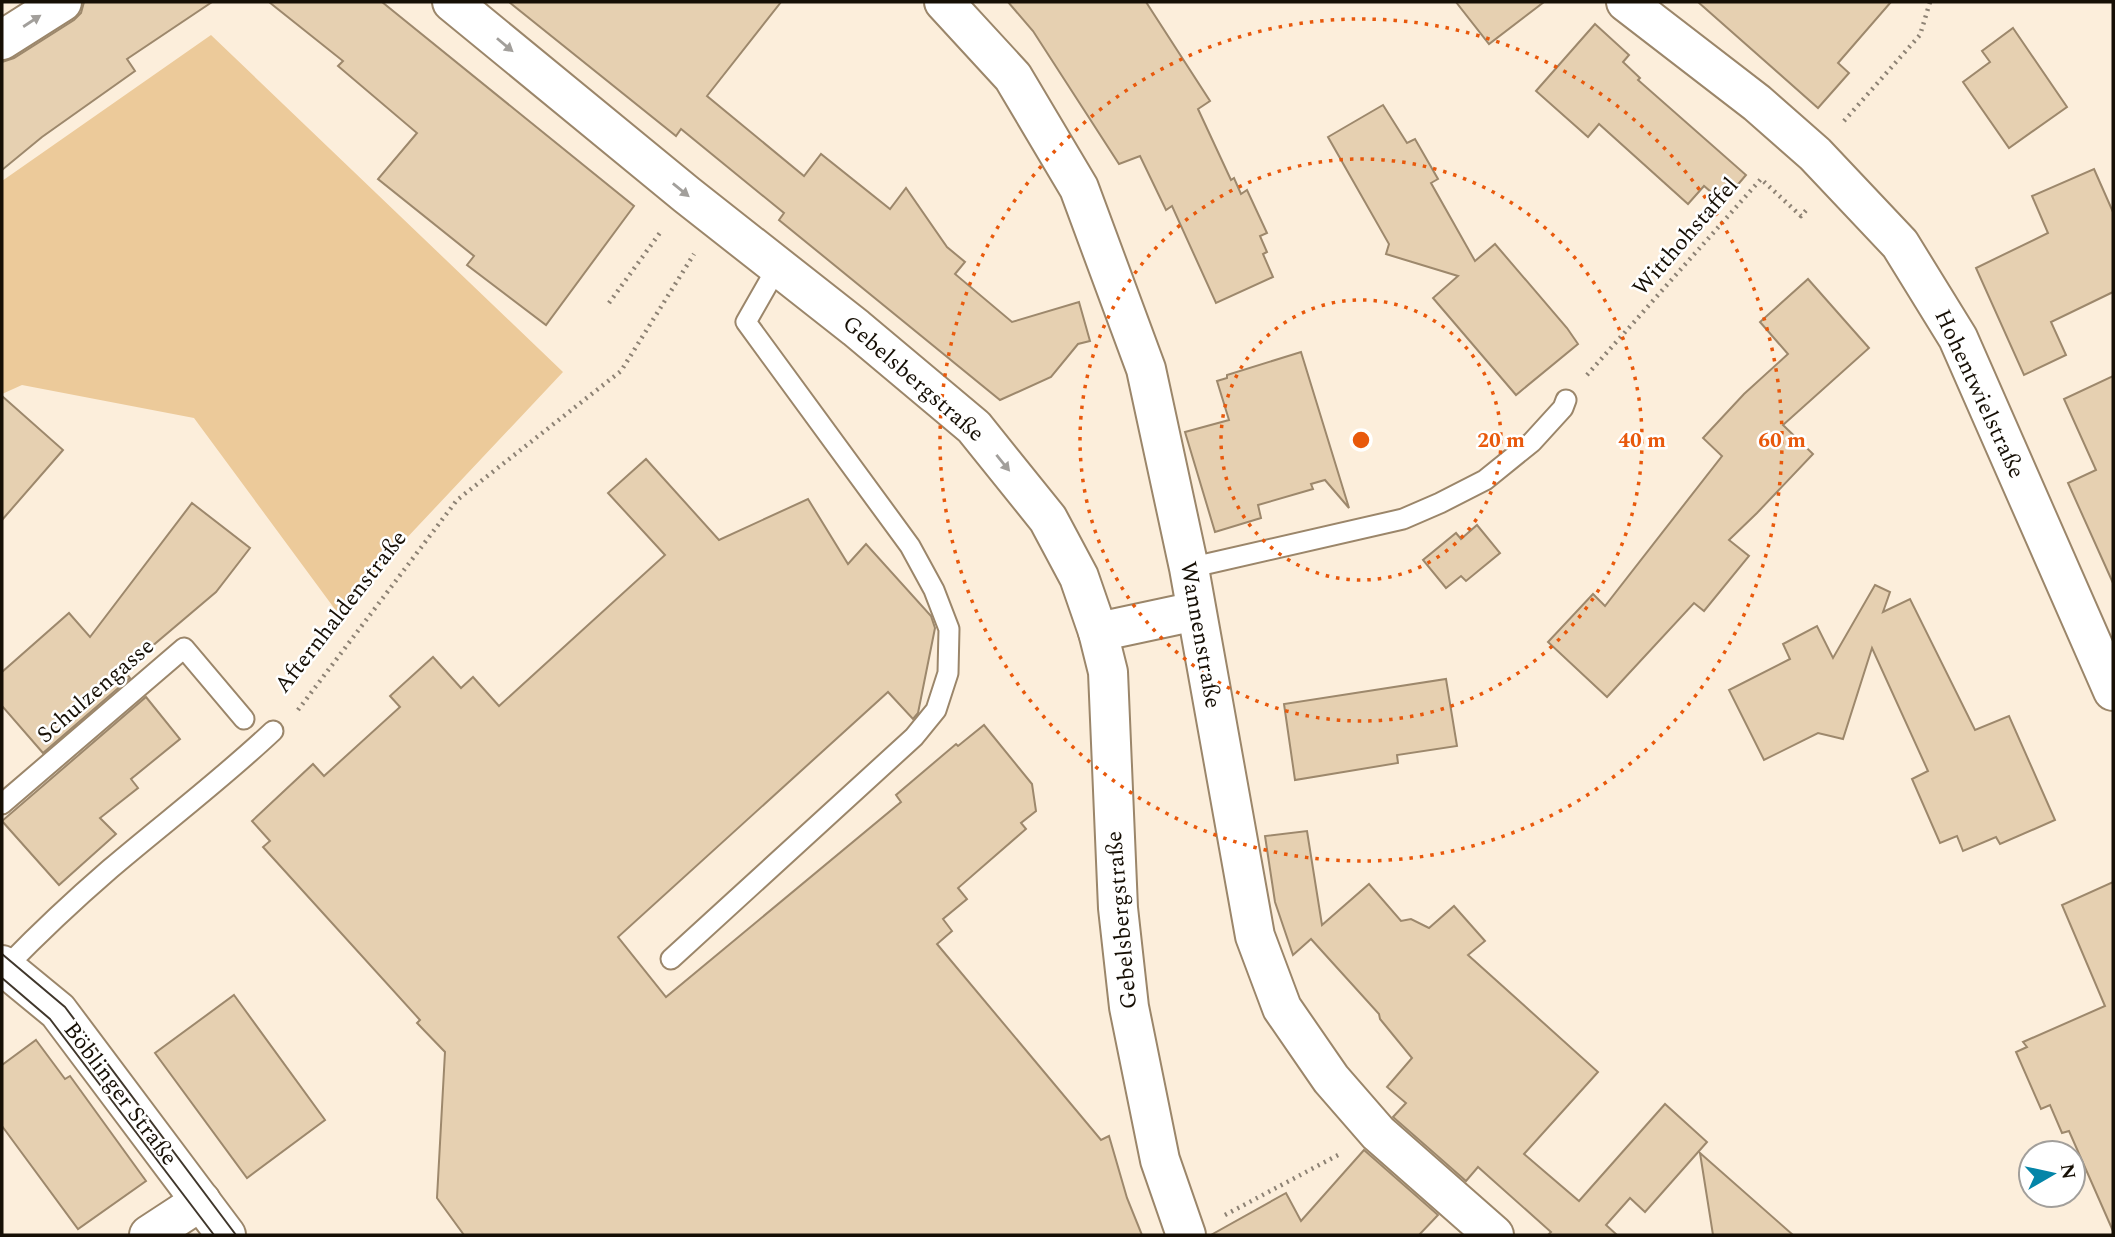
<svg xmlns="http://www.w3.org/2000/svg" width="2115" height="1237" font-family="Spectral,serif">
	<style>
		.green { fill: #ecca9a }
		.building { fill: #e6d0b1; stroke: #9d886c; stroke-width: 2 }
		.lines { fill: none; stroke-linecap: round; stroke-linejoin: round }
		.lane-casing { stroke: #9b866a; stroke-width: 23 }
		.street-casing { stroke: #9b866a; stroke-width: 42 }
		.path { stroke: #8d8274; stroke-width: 4.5; stroke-dasharray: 2 5; stroke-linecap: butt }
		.lane { stroke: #fff; stroke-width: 19 }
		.street { stroke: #fff; stroke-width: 38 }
		.tram { stroke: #40372c; stroke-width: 2 }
		.oneway { fill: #a29f9b }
		.ring { fill: none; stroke: #e8590c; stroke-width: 3.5; stroke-dasharray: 3.5 7 }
		.labels { text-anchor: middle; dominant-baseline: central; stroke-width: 5; stroke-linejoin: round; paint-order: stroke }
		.street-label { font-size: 23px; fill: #160f05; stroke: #fff }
		.centre { fill: #e8590c; stroke: #fff; stroke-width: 3.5 }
		.ring-label { font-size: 21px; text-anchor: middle; font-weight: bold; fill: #e8590c; stroke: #fff; stroke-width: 5; stroke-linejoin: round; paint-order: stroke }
	</style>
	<rect width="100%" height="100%" fill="#fceedb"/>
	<polygon class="green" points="211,35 563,372 337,612 194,418 22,385 2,394 2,181"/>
	<g class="building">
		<polygon points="84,2 212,2 127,59 135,71 42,137 2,170 2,62 14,58 74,20 81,13"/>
		<polygon points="269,2 382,2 634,206 546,325 467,265 474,256 378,179 417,133 338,66 343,61"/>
		<polygon points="509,2 781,2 707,96 804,176 821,154 890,209 906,188 947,247 965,262 955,274 1012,322 1079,302 1090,341 1078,344 1051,377 1000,400 779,220 784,213 681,129 676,136"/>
		<polygon points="1008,2 1146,2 1210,101 1198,109 1231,180 1234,178 1241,194 1247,190 1267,233 1260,236 1267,252 1263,254 1273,277 1216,303 1172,206 1166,210 1140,156 1119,164 1033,31"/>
		<polygon points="1456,2 1544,2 1489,44"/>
		<polygon points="1698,2 1891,2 1838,63 1849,73 1818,108"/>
		<polygon points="1595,24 1629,55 1623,62 1640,78 1638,80 1746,175 1723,202 1704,186 1688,204 1599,124 1588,137 1536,91"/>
		<polygon points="2013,28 2067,107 2009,148 1963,82 1990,62 1982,51"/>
		<polygon points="1383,105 1407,143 1415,139 1438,179 1431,183 1475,261 1495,244 1567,328 1578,344 1516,395 1433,298 1458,276 1386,254 1389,244 1328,137"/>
		<polygon points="2094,169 2113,212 2113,292 2051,322 2066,355 2024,375 1976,268 2048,233 2032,196"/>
		<polygon points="1808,279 1869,348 1783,425 1813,454 1757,513 1729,540 1749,556 1704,611 1694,603 1607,697 1548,642 1593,594 1605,606 1722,456 1703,438 1744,394 1788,354 1760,322"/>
		<polygon points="1301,352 1349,508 1325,480 1311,484 1313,489 1258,505 1261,518 1215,532 1185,432 1229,420 1217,381 1227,378 1227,375"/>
		<polygon points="2113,376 2113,583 2068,483 2096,470 2064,399"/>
		<polygon points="2,396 63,450 2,520"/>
		<polygon points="646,459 719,540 808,499 848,564 866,544 931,616 935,628 918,713 913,719 888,692 618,937 666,997 901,802 896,795 956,744 958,746 984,725 1032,784 1036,811 1021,823 1026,829 958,888 967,899 943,919 952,931 937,944 1101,1140 1109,1136 1127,1198 1142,1235 464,1235 437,1198 445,1052 417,1023 420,1020 263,847 270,841 252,821 313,764 324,776 400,707 390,696 433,657 461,688 473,677 499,706 665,555 608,493"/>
		<polygon points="192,503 250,548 216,592 124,670 130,678 43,753 2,706 2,672 69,613 90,637"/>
		<polygon points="1477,525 1500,553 1466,581 1461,576 1446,588 1423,560 1456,533 1461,539"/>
		<polygon points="1875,585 1890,592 1883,612 1910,599 1975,730 2009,716 2055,820 2000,844 1996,837 1963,851 1957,836 1940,843 1912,779 1928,771 1872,648 1843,739 1818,733 1764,760 1729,690 1790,659 1783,644 1817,626 1833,658"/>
		<polygon points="1446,679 1457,746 1397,755 1398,763 1295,780 1284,704"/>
		<polygon points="146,697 180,739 131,779 138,788 100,818 116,834 59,885 2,821"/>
		<polygon points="1307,831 1322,925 1369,884 1401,921 1411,919 1429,928 1454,906 1485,941 1468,955 1598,1072 1524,1154 1579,1201 1665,1104 1707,1142 1645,1212 1630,1198 1606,1225 1617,1235 1548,1235 1551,1232 1478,1167 1466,1181 1393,1117 1406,1103 1387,1087 1412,1058 1380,1019 1379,1014 1311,939 1293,955 1275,902 1265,836"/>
		<polygon points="2113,882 2113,1231 2069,1131 2062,1133 2050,1105 2041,1109 2016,1052 2027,1047 2023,1042 2105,1006 2062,905"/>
		<polygon points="234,995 325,1120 247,1178 155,1053"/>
		<polygon points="36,1040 65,1079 70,1076 146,1181 78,1229 2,1126 2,1065"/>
		<polygon points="1364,1150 1438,1215 1419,1235 1211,1235 1286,1193 1301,1221"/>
		<polygon points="1700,1153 1793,1235 1713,1235"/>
	</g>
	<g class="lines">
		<g class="lane-casing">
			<g id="lane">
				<polyline points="1189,568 1403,519 1440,503 1485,480 1532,442 1563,408 1566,400"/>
				<polyline points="2,804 184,648 244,719"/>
				<polyline points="671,959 914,737 936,710 948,673 949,629 934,590 910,546 746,322 778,266"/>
				<path d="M5,968C39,933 73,901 110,869C164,823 221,780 273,731"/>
			</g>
		</g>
		<g class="street-casing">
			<g id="street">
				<polyline points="452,2 687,195 856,328 974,427 1048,519 1079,577 1098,632 1108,672 1118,908 1129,1007 1160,1160 1186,1235"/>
				<polyline points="944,2 1013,77 1079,188 1146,369 1189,568 1255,936 1282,1008 1331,1079 1378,1133 1494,1235"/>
				<polyline points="1626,2 1757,103 1815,154 1900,244 1958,338 2113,691"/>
				<polyline points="2,40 62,2"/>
				<polyline points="1098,632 1196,611"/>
				<polyline points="2,965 58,1011 226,1235"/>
				<polyline points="149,1235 201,1201"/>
			</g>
		</g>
		<g class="path">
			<polyline points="1844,121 1920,35 1930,2"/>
			<polyline points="609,303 662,230"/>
			<polyline points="1587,375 1761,179 1801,216 1808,208"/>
			<polyline points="298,710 457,500 621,371 694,254"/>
			<polyline points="1225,1215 1338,1155"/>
		</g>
		<use href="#lane" class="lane"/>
		<use href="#street" class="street"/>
		<g class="tram">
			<polyline points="2,954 65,1007 236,1235"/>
			<polyline points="2,978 50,1019 214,1235"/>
		</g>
	</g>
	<defs><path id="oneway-solid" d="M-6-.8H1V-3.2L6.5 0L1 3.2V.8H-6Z" transform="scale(1.75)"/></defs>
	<g class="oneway">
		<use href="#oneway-solid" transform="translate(32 21) rotate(-33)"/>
		<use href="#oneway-solid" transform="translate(505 45) rotate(40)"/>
		<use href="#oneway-solid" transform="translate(681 190) rotate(39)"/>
		<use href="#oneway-solid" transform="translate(1003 463) rotate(51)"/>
	</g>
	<g class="ring">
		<circle cx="1361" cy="440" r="140"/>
		<circle cx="1361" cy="440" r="281"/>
		<circle cx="1361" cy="440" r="421"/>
	</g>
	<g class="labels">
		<g class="street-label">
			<text transform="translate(1686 237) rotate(-49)">Witthohstaffel</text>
			<text transform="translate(913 379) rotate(41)">Gebelsbergstraße</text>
			<text transform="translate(1979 394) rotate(65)">Hohentwielstraße</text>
			<text transform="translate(341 612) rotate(-52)">Afternhaldenstraße</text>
			<text transform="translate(1200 635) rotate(80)">Wannenstraße</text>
			<text transform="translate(96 691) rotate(-41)">Schulzengasse</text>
			<text transform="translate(1122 920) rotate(-95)">Gebelsbergstraße</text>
			<text transform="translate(120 1094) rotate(53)">Böblinger Straße</text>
		</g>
	</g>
	<circle cx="1361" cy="440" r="10" class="centre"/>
	<g class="ring-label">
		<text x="1501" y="447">20 m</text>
		<text x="1642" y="447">40 m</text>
		<text x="1782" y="447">60 m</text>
	</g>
	<rect width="2115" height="1237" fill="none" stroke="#160f05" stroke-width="7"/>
	<g transform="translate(2052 1174) rotate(81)"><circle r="33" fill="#ffffff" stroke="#a29f9b" stroke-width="2"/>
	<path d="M0-5L12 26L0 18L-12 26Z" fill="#0485a8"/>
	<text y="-10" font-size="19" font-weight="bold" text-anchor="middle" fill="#160f05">N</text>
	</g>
</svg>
